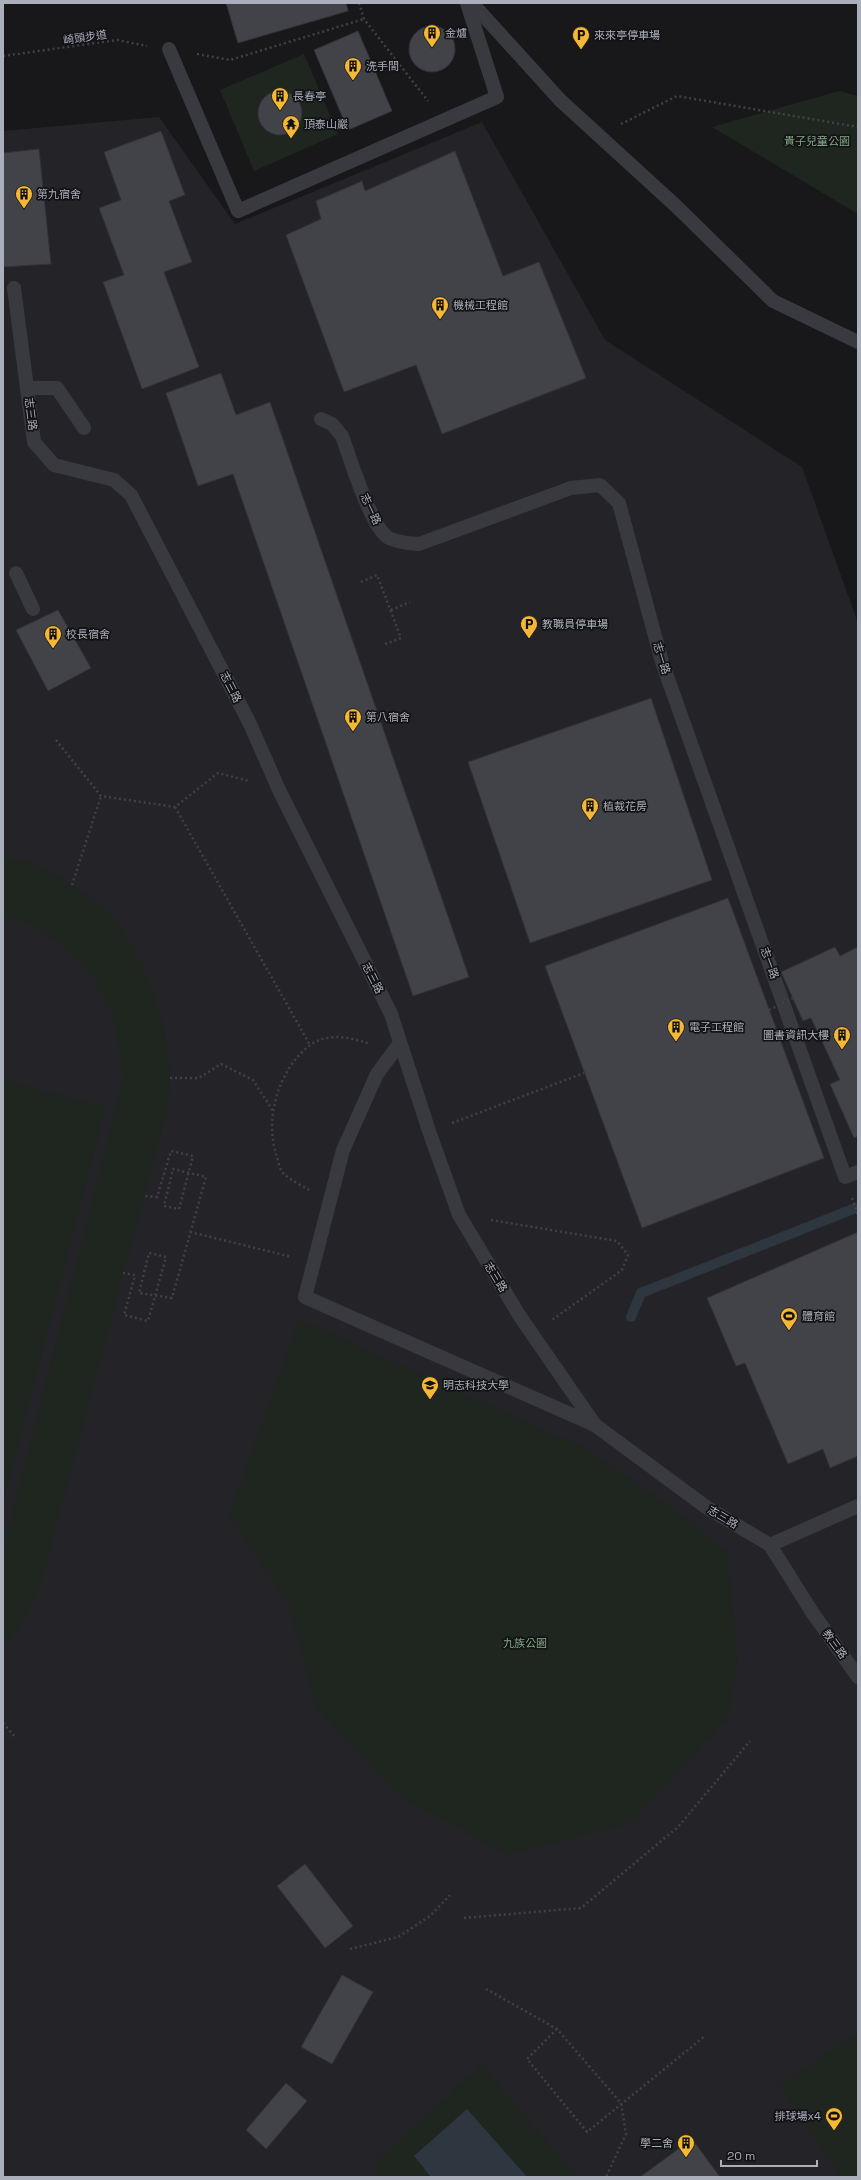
<svg xmlns="http://www.w3.org/2000/svg" width="861" height="2180" font-family="'Space Grotesk','Noto Sans TC',sans-serif">
	<style>
		.built { fill: #242428 }
		.green { fill: #1e261f }
		.water { fill: #2e373f }
		.lines { fill: none; stroke-linecap: round; stroke-linejoin: round }
		.stream { stroke: #2e373f; stroke-width: 10 }
		.building { fill: #424348; stroke: #323237 }
		.path { stroke: #3f4147; stroke-width: 2.5; stroke-dasharray: 2 3; stroke-linecap: butt }
		.service { stroke: #393a40; stroke-width: 14 }
		.path-bridge { stroke: #3f4147; stroke-width: 2.5; stroke-dasharray: 2 3; stroke-linecap: butt }
		.labels { text-anchor: middle; dominant-baseline: central; stroke-width: 3.5; stroke-linejoin: round; paint-order: stroke }
		.poi-label { font-size: 11px; fill: #abafbb; stroke: #131316; text-anchor: start }
		.street-label { font-size: 11px; fill: #abafbb; stroke: #131316 }
		.park-label { font-size: 11px; fill: #82a684; stroke: #131316 }
	</style>
	<rect width="100%" height="100%" fill="#18181b"/>
	<polygon class="built" points="159,117 235,224 482,122 605,340 802,467 858,623 858,2177 3,2177 3,131"/>
	<g class="green">
		<polygon points="304,54 338,134 254,171 220,90"/>
		<polygon points="839,91 858,96 858,214 712,127"/>
		<path d="M3,857C13,859 26,860 35,864C55,873 97,900 111,915C142,949 165,1019 170,1065C171,1079 169,1094 168,1108L38,1594L18,1629L3,1648V1551L123,1078L115,1022L91,974L61,943L24,922L3,917Z"/>
		<polygon points="3,1080 106,1107 3,1503"/>
		<polygon points="299,1319 589,1450 685,1517 727,1552 738,1661 728,1718 632,1822 509,1855 400,1797 316,1707 288,1604 229,1515"/>
		<polygon points="858,2032 858,2177 841,2177 779,2086"/>
		<polygon points="482,2065 577,2177 373,2177 379,2159"/>
	</g>
	<polygon class="water" points="467,2109 527,2177 431,2177 414,2156"/>
	<g class="lines">
		<polyline class="stream" points="631,1317 641,1293 858,1207"/>
	</g>
	<g class="building">
		<polygon points="226,3 346,3 348,11 238,43"/>
		<circle cx="432" cy="49" r="23"/>
		<polygon points="358,31 392,111 348,130 314,50"/>
		<circle cx="280" cy="113" r="22"/>
		<polygon points="161,131 185,195 169,201 192,262 164,272 199,367 142,389 103,282 124,275 99,208 121,200 104,152"/>
		<polygon points="39,149 51,264 3,267 3,153"/>
		<polygon points="455,151 503,276 539,262 586,378 442,434 416,365 344,392 286,235 321,219 316,201 362,181 365,191"/>
		<polygon points="221,373 236,415 270,402 469,977 413,996 233,474 198,486 166,393"/>
		<polygon points="58,610 91,668 48,691 16,630"/>
		<polygon points="651,698 712,880 530,943 468,762"/>
		<polygon points="728,898 824,1158 642,1228 545,966"/>
		<polygon points="835,947 840,956 858,947 858,1136 854,1138 830,1084 840,1080 811,1018 803,1021 781,972"/>
		<polygon points="858,1232 858,1456 830,1468 823,1449 788,1464 745,1363 736,1366 707,1298"/>
		<polygon points="305,1864 353,1926 325,1948 277,1886"/>
		<polygon points="342,1975 373,1992 332,2064 301,2047"/>
		<polygon points="286,2083 307,2101 266,2149 246,2130"/>
		<polygon points="692,2139 720,2177 640,2177"/>
	</g>
	<g class="lines">
		<g class="path">
			<polyline points="359,3 364,19 428,101"/>
			<polyline points="197,54 230,60 364,19"/>
			<polyline points="3,56 117,40 147,46"/>
			<polyline points="621,124 677,96 858,127"/>
			<polyline points="361,582 377,575 401,638 383,645"/>
			<polyline points="391,610 410,602"/>
			<polyline points="56,740 101,796 175,807 218,773 249,781"/>
			<polyline points="175,807 310,1045"/>
			<polyline points="72,885 101,796"/>
			<polyline points="170,1078 199,1078 221,1064 253,1080 273,1111"/>
			<polyline points="452,1123 584,1073"/>
			<path d="M309,1190C301,1185 290,1180 283,1173C280,1170 278,1161 277,1157C264,1120 278,1070 309,1046C326,1032 351,1037 370,1044"/>
			<polyline points="852,1198 858,1215"/>
			<polyline points="491,1220 617,1241 628,1255 622,1270 552,1320"/>
			<polyline points="190,1232 292,1257"/>
			<polyline points="123,1273 135,1275 124,1315 148,1321 166,1257 149,1253 139,1293 172,1298 206,1177 173,1169 164,1206 179,1209 193,1156 171,1151 157,1197 144,1196"/>
			<polyline points="3,1723 16,1738"/>
			<polyline points="464,1918 581,1908 678,1827 750,1741"/>
			<polyline points="350,1949 398,1937 430,1916 450,1895"/>
			<polyline points="486,1989 557,2029 621,2103 626,2134 606,2177"/>
			<polyline points="557,2029 527,2059 587,2132 705,2036"/>
		</g>
		<g class="service">
			<polyline points="472,3 560,100 676,206 773,301 858,342"/>
			<polyline points="169,49 238,211 497,97 467,3"/>
			<polyline points="14,288 34,442 54,465 114,480 131,495 250,724 279,790 391,1014 429,1131 459,1215 519,1315 595,1425 706,1507 770,1545 858,1506"/>
			<polyline points="27,388 57,388 84,428"/>
			<path d="M321,419L332,424L342,436C350,457 371,529 389,538C398,543 409,543 419,544L571,488L600,485L619,503L662,662L845,1177L858,1172"/>
			<polyline points="16,573 33,609"/>
			<polyline points="400,1043 377,1074 343,1150 305,1297 595,1425"/>
			<polyline points="770,1545 812,1612 858,1677"/>
		</g>
		<polyline class="path-bridge" points="769,1010 793,998"/>
	</g>
	<defs>
		<g id="building-pin" transform="scale(0.9)"><path d="M0 17L-7.5 6A9.5 9.5 0 1 1 7.5 6Z" fill="#f5b736" stroke="#131316"/><path d="M-4-6H4V6H1V3H-1V6H-4ZM-2.5-4.3h1.7v1.8h-1.7ZM.8-4.3h1.7v1.8H.8ZM-2.5-1h1.7V.8h-1.7ZM.8-1h1.7V.8H.8Z" fill="#111"/></g>
		<g id="parking-pin" transform="scale(0.9)"><path d="M0 17L-7.5 6A9.5 9.5 0 1 1 7.5 6Z" fill="#f5b736" stroke="#131316"/><path d="M-3.5-5.5H1a3.5 3.5 0 0 1 0 7H-1V5.5H-3.5ZM-1-3.4V-.6H.8a1.4 1.4 0 0 0 0-2.8Z" fill="#111"/></g>
		<g id="temple-pin" transform="scale(0.9)"><path d="M0 17L-7.5 6A9.5 9.5 0 1 1 7.5 6Z" fill="#f5b736" stroke="#131316"/><path d="M0-6L5-2H3V0L6.5 2.5H4V6H1.5V3h-3V6H-4V2.5H-6.5L-3 0V-2H-5Z" fill="#111"/></g>
		<g id="stadium-pin" transform="scale(0.9)"><path d="M0 17L-7.5 6A9.5 9.5 0 1 1 7.5 6Z" fill="#f5b736" stroke="#131316"/><path d="M0-5a6.5 5 0 1 0 0 10a6.5 5 0 1 0 0-10ZM-3.5-1.8h7v3.6h-7Z" fill="#111"/></g>
		<g id="university-pin" transform="scale(0.9)"><path d="M0 17L-7.5 6A9.5 9.5 0 1 1 7.5 6Z" fill="#f5b736" stroke="#131316"/><path d="M0-5L7-2L0 1L-7-2ZM-4 1L0 2.5L4 1V4Q0 6-4 4Z" fill="#111"/></g>
	</defs>
	<g fill-rule="evenodd">
		<use href="#building-pin" x="432" y="33"/>
		<use href="#parking-pin" x="581" y="35"/>
		<use href="#building-pin" x="353" y="66"/>
		<use href="#building-pin" x="280" y="96"/>
		<use href="#temple-pin" x="291" y="124"/>
		<use href="#building-pin" x="24" y="194"/>
		<use href="#building-pin" x="440" y="305"/>
		<use href="#parking-pin" x="529" y="624"/>
		<use href="#building-pin" x="53" y="634"/>
		<use href="#building-pin" x="353" y="717"/>
		<use href="#building-pin" x="590" y="806"/>
		<use href="#building-pin" x="676" y="1027"/>
		<use href="#building-pin" x="842" y="1035"/>
		<use href="#stadium-pin" x="789" y="1316"/>
		<use href="#university-pin" x="430" y="1385"/>
		<use href="#stadium-pin" x="834" y="2116"/>
		<use href="#building-pin" x="686" y="2143"/>
	</g>
	<g class="labels">
		<g class="poi-label">
			<text x="445" y="33">金爐</text>
			<text x="594" y="35">來來亭停車場</text>
			<text x="366" y="66">洗手間</text>
			<text x="293" y="96">長春亭</text>
			<text x="304" y="124">頂泰山巖</text>
			<text x="37" y="194">第九宿舍</text>
			<text x="453" y="305">機械工程館</text>
			<text x="542" y="624">教職員停車場</text>
			<text x="66" y="634">校長宿舍</text>
			<text x="366" y="717">第八宿舍</text>
			<text x="603" y="806">植裁花房</text>
			<text x="689" y="1027">電子工程館</text>
			<text x="829" y="1035" text-anchor="end">圖書資訊大樓</text>
			<text x="802" y="1316">體育館</text>
			<text x="443" y="1385">明志科技大學</text>
			<text x="821" y="2116" text-anchor="end">排球場x4</text>
			<text x="673" y="2143" text-anchor="end">學二舍</text>
		</g>
		<g class="street-label">
			<text transform="translate(85 37) rotate(-8)">崎頭步道</text>
			<text transform="translate(31 414) rotate(83)">志三路</text>
			<text transform="translate(371 509) rotate(65)">志一路</text>
			<text transform="translate(662 658) rotate(73)">志一路</text>
			<text transform="translate(231 687) rotate(63)">志三路</text>
			<text transform="translate(770 963) rotate(70)">志一路</text>
			<text transform="translate(373 978) rotate(63)">志三路</text>
			<text transform="translate(496 1277) rotate(59)">志三路</text>
			<text transform="translate(723 1517) rotate(31)">志三路</text>
			<text transform="translate(835 1644) rotate(54)">教三路</text>
		</g>
		<g class="park-label">
			<text x="817" y="141">貴子兒童公園</text>
			<text x="525" y="1643">九族公園</text>
		</g>
	</g>
	<rect width="861" height="2180" fill="none" stroke="#abafbb" stroke-width="8"/>
	<path d="M721 2160v6h96v-6" fill="none" stroke="#abafbb" stroke-width="2"/>
	<text x="727" y="2160" font-size="12" fill="#abafbb" stroke="#131316" stroke-width="3" paint-order="stroke">20 m</text>
</svg>
